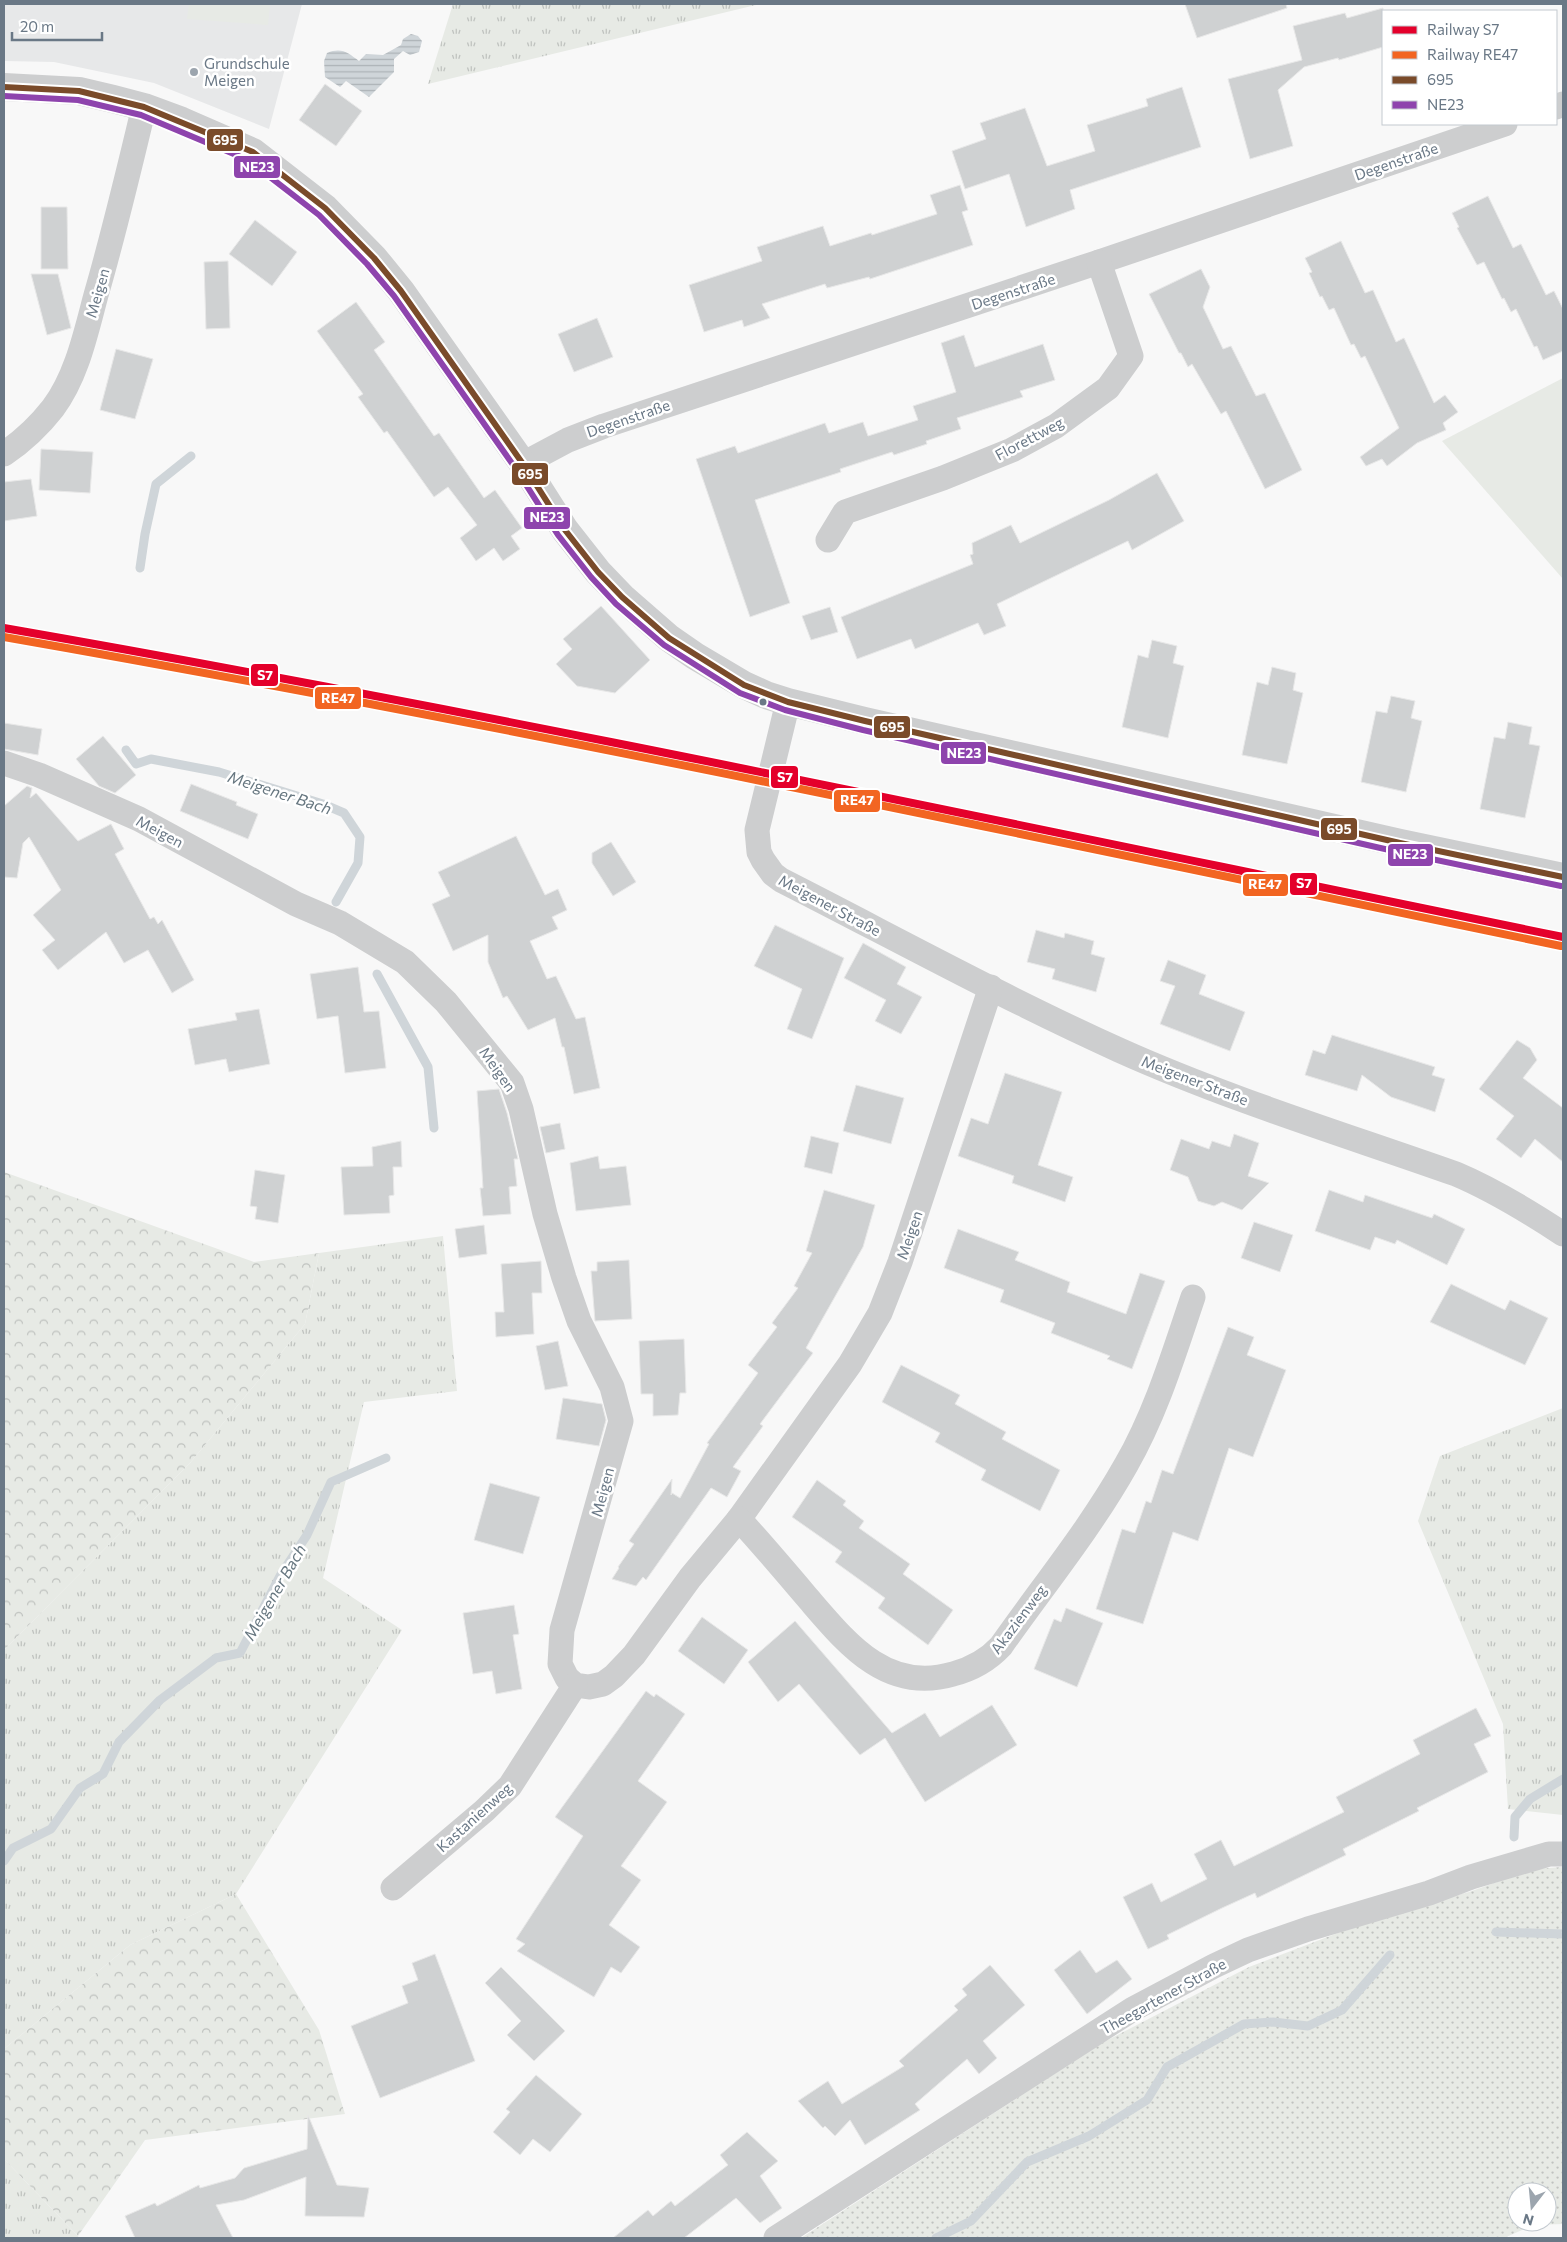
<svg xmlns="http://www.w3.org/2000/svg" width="1567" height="2242" font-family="Commissioner,sans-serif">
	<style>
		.built { fill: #e7e8e9 }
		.grass { fill: url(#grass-tufts) }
		.forest { fill: url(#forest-crowns) }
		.park { fill: url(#park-dots); fill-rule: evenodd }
		.garden { fill: #e7eae5 }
		.water { fill: url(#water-rules) }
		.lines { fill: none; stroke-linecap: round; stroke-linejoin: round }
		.stream { stroke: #cfd5d9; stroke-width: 9 }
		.building { fill: #cfd1d2; stroke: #e8e8e8 }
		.minor { stroke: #cdcecf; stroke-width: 25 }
		.tertiary { stroke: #cdcecf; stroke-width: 28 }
		.bus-1-casing { stroke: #fff; stroke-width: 10 }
		.bus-2-casing { stroke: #fff; stroke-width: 10 }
		.bus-1 { stroke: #7a4b2a; stroke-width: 6 }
		.bus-2 { stroke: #8e44ad; stroke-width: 6 }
		.rail-1-casing { stroke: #fff; stroke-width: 11 }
		.rail-2-casing { stroke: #fff; stroke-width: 11 }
		.rail-1 { stroke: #e4002b; stroke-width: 8 }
		.rail-2 { stroke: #f26522; stroke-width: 8 }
		.poi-dot { fill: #9ca5ae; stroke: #fff; stroke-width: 2 }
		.bus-dot { fill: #6a7886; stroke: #fff; stroke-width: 2 }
		.labels { text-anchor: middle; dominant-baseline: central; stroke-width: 5; stroke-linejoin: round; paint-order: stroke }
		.poi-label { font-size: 15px; fill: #6a7886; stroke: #fff; text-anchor: start }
		.street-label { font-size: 15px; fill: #6a7886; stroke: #fff }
		.water-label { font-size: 16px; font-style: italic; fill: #677780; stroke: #fff }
		.line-badge { stroke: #fff; stroke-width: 2 }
		.badge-label { font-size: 14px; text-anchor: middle; font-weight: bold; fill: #fff }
	</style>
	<defs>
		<pattern id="grass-tufts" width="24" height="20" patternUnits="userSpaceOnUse" patternTransform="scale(1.25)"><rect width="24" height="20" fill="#e7eae5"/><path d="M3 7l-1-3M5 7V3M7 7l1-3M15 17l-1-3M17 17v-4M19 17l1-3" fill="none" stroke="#bfc2bf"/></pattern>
		<pattern id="forest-crowns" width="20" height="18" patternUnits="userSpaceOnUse" patternTransform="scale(1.25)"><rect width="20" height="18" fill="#e7eae5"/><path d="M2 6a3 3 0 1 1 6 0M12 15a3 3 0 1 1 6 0" fill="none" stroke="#bfc2bf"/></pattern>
		<pattern id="park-dots" width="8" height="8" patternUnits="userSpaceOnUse" patternTransform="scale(1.25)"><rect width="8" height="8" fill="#e7eae5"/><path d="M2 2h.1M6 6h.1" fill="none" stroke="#bfc2bf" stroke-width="1.8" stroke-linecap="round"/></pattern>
		<pattern id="water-rules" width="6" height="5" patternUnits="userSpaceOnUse" patternTransform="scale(1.25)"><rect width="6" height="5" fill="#cfd5d9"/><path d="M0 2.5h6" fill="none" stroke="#acb2b6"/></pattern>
	</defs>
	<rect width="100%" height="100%" fill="#f8f8f8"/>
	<polygon class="built" points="4,4 302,4 269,129 154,83 54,62 4,61"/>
	<g class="grass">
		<polygon points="453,4 760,4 428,84"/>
		<polygon points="443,1236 457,1391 364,1402 323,1578 402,1630 236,1894 130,1945 4,2049 4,1650 190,1463 305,1324 319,1253"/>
		<polygon points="1563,1408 1563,1815 1508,1809 1503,1724 1418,1521 1440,1456"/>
		<polygon points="4,2159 78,2236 79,2238 4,2238"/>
	</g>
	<g class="forest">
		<polygon points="4,1172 254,1262 319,1253 305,1324 190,1463 4,1650"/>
		<polygon points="236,1894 319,2030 345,2114 145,2140 78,2236 4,2159 4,2049 130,1945"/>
	</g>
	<path class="park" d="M1563,1867V2224L1533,2225L1504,2238H801L1102,2043L1249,1967L1390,1913L1469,1892L1534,1869ZM1517,2192H1547V2222H1517Z"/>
	<g class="garden">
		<polygon points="189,4 270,4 268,25 187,19"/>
		<polygon points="1563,378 1563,579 1442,441"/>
	</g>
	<path class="water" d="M411,34L418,36L422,41L419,52L410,55L403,51L394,59V72L369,97L346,81L340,87L325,77L324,61L327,53C342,47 348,53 359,61L366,54L383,55L401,45L403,39Z"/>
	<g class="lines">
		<g class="stream">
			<polyline points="140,568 145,534 156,484 191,456"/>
			<polyline points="126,750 136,764 151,759 219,772 323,804 344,813 360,837 358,863 336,902"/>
			<polyline points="377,974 428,1067 434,1128"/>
			<polyline points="1514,1837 1515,1817 1530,1799 1563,1779"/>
			<polyline points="4,1861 13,1848 51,1829 80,1788 103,1774 119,1742 160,1700 216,1658 240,1653 280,1576 307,1535 331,1482 386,1458"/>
			<polyline points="1496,1932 1563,1934"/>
			<polyline points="936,2238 971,2221 1027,2162 1089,2136 1147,2100 1167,2067 1244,2024 1273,2022 1308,2026 1342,2010 1390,1955"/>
		</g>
	</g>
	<g class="building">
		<polygon points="1185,4 1286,4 1287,8 1197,38"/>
		<polygon points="1383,8 1383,47 1339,60 1338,58 1304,67 1278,90 1293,146 1250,159 1228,79 1302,60 1293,26 1345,13 1347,18"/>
		<polygon points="325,84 362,111 336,146 299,120"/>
		<polygon points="1182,87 1201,147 1070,190 1075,209 1026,227 1009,174 965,189 952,151 986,139 980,123 1025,108 1047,166 1095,151 1087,125 1148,106 1146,99"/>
		<polygon points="960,185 968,210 962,212 973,245 870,279 869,277 827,288 825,284 762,304 770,318 744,327 742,320 704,332 689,285 762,261 757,247 823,226 830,246 871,233 872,235 937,214 930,195"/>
		<polygon points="1488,196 1513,248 1521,244 1546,295 1554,291 1563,309 1563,351 1543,360 1537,346 1534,347 1516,309 1511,312 1504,298 1502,299 1484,262 1477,265 1457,228 1459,227 1452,213"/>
		<polygon points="41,207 67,207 68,269 41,269"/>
		<polygon points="255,220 297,252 272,286 229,254"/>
		<polygon points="1341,241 1365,293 1373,290 1396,342 1404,338 1434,403 1445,395 1458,412 1443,423 1446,430 1417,443 1387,466 1382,459 1366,466 1360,457 1399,428 1365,356 1361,358 1354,344 1351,345 1334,308 1329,310 1322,296 1320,297 1309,273 1312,272 1305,258"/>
		<polygon points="228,261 230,328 206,329 204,262"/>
		<polygon points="1201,269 1210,287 1203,307 1223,349 1231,346 1256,396 1265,393 1302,470 1265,489 1226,411 1221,414 1192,364 1188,367 1181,353 1179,353 1149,294"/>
		<polygon points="31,274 58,274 71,328 47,335"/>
		<polygon points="356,302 385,342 374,350 434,436 439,433 484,498 495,490 522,528 511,536 520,549 503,561 494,548 476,561 460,538 477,525 448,487 434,497 387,431 384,433 358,397 363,394 317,331"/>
		<polygon points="597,318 613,357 574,372 558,334"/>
		<polygon points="964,335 975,367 1043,344 1055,380 1020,391 1023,397 957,418 961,429 926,441 927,444 894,455 892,452 840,469 841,472 755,500 790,603 750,617 696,459 735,446 738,453 825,423 829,433 863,422 868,436 918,420 913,406 956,392 941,343"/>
		<polygon points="116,349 153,359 135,419 100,410"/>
		<polygon points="41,449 93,452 90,493 39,490"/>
		<polygon points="1157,473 1184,521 1132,550 1128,541 997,604 1006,626 984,635 978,623 915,649 911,639 857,659 841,617 973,564 970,555 973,554 972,543 1011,525 1020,543 1109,500"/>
		<polygon points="31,479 37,516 4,521 4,482"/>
		<polygon points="601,606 650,660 615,693 577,686 556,664 572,649 563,639"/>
		<polygon points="830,607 838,632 811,640 802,616"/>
		<polygon points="1152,640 1177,646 1173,663 1184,666 1168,738 1122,727 1138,655 1148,658"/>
		<polygon points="1272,667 1296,673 1293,690 1303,693 1287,764 1242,755 1257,682 1268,685"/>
		<polygon points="1391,696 1415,701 1411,718 1422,721 1406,792 1361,782 1376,711 1387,713"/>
		<polygon points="1508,722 1532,727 1529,744 1540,746 1525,818 1480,809 1494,737 1505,739"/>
		<polygon points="4,723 42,729 38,755 4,749"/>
		<polygon points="103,736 136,775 115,793 99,786 76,759"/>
		<polygon points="191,784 237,802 236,805 258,814 248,839 180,811"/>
		<polygon points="27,786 32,788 30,798 36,793 78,841 111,824 124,849 115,854 150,919 154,917 158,924 162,920 194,980 172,993 148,950 124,963 106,932 58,970 42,950 55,940 33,915 61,890 29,837 23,843 17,878 4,877 4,806"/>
		<polygon points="516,836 545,895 558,889 567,910 552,917 558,929 530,941 547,979 556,976 576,1019 585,1017 600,1088 574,1094 564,1047 562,1047 555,1018 528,1030 507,996 503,998 488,962 488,935 453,951 432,904 450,896 438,872"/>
		<polygon points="611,842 636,882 613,896 592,863 592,853"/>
		<polygon points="775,925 844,958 812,1039 787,1029 802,989 754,966"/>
		<polygon points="1036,930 1064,938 1065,933 1094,941 1091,954 1105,958 1096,992 1052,979 1055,969 1027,962"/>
		<polygon points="863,943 906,967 897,984 922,997 901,1034 875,1021 886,1000 844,978"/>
		<polygon points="1168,960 1206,975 1199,994 1245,1012 1230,1051 1160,1024 1175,986 1160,981"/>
		<polygon points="358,967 364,1012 379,1011 386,1068 345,1073 338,1016 317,1019 310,974"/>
		<polygon points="259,1009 270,1064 229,1072 226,1059 195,1065 188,1029 237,1020 235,1013"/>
		<polygon points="1332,1035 1435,1067 1432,1075 1445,1079 1435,1112 1391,1097 1362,1075 1357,1091 1305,1075 1313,1050 1325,1054"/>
		<polygon points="1517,1040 1530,1048 1537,1060 1523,1078 1563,1108 1563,1162 1535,1139 1521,1158 1496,1139 1514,1116 1479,1089"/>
		<polygon points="1005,1073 1062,1092 1038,1165 1073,1177 1065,1202 1012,1183 1014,1176 958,1156 971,1118 988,1124"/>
		<polygon points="856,1085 904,1098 891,1144 843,1131"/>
		<polygon points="499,1089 507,1113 518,1159 514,1159 517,1186 509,1187 511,1214 483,1216 480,1188 483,1188 477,1091"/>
		<polygon points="560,1123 565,1149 546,1153 540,1127"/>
		<polygon points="1234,1134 1259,1143 1248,1176 1269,1183 1242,1210 1222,1202 1214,1206 1198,1201 1188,1177 1170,1170 1181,1139 1209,1149 1212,1141 1230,1147"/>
		<polygon points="811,1136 839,1143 832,1174 804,1167"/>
		<polygon points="401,1141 402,1167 393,1167 394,1195 389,1196 390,1213 344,1215 341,1167 373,1166 372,1147"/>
		<polygon points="598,1156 600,1169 626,1166 631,1205 576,1211 570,1163"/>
		<polygon points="255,1170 285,1175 278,1223 255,1219 257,1207 250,1206"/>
		<polygon points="824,1190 875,1205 863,1247 806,1348 813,1353 760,1424 763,1426 733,1467 741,1471 727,1497 711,1488 646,1580 643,1577 636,1586 612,1579 619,1568 618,1567 634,1544 629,1541 672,1479 671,1495 672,1493 680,1498 709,1444 707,1443 758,1373 748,1365 777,1327 772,1323 798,1288 794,1286 812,1253 806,1251"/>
		<polygon points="1329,1190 1363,1202 1365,1195 1432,1218 1434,1214 1465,1229 1447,1265 1397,1240 1395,1244 1375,1237 1370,1250 1315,1231"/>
		<polygon points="1254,1222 1293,1235 1280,1272 1241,1258"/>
		<polygon points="484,1225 487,1254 459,1258 455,1229"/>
		<polygon points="958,1229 1019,1252 1015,1260 1070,1282 1067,1292 1126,1314 1140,1273 1165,1281 1132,1369 1107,1359 1110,1356 1051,1333 1055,1323 1000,1302 1004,1290 944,1268"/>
		<polygon points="629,1260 632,1319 595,1321 591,1271 597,1271 597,1262"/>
		<polygon points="541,1261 542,1293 532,1293 534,1334 496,1337 495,1312 504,1312 501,1264"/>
		<polygon points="1451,1284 1505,1310 1510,1300 1548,1318 1525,1365 1430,1322"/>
		<polygon points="1228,1327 1254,1337 1247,1355 1286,1370 1253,1457 1229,1448 1198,1541 1173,1532 1143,1624 1096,1609 1122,1529 1135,1533 1146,1501 1151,1503 1162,1470 1173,1474"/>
		<polygon points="684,1339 686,1393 680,1393 678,1415 653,1416 653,1394 641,1394 639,1341"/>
		<polygon points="558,1341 568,1386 545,1390 536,1346"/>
		<polygon points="901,1365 960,1395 955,1404 1006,1432 1002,1439 1060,1470 1040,1511 981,1480 986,1470 935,1442 940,1433 882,1402"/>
		<polygon points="563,1398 602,1404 606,1420 599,1446 556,1439"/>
		<polygon points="817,1480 846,1501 843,1505 864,1521 859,1528 910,1564 903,1574 953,1610 928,1645 878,1608 885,1598 835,1562 842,1552 792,1517"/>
		<polygon points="490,1483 540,1497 523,1554 474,1540"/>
		<polygon points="514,1605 519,1634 513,1635 522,1689 496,1694 492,1671 473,1674 463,1613"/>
		<polygon points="1066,1608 1103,1623 1077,1687 1034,1669 1054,1619 1061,1622"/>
		<polygon points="702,1617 748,1650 724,1684 678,1651"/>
		<polygon points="795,1621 892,1733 925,1713 940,1737 992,1705 1017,1745 925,1802 885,1738 860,1755 799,1684 778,1702 748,1662"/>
		<polygon points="646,1691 654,1697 656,1694 685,1714 638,1781 667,1802 621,1866 641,1880 609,1925 640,1947 621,1973 611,1967 594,1997 517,1951 525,1944 516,1939 583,1836 555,1817"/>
		<polygon points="1476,1708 1491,1736 1474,1744 1488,1772 1417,1808 1419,1811 1343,1849 1346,1855 1257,1898 1255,1893 1222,1908 1167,1935 1169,1939 1148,1949 1123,1897 1152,1883 1161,1902 1207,1879 1194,1854 1221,1840 1234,1866 1344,1812 1336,1797 1420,1754 1413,1740"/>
		<polygon points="1080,1950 1096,1973 1117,1960 1132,1979 1087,2014 1054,1970"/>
		<polygon points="435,1954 475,2061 380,2098 351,2026 408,2003 402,1986 418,1980 412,1963"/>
		<polygon points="990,1965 1025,2005 983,2041 997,2058 979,2074 967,2059 915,2104 920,2110 865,2145 850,2120 835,2136 825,2126 823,2128 798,2101 828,2081 842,2104 904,2066 899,2061 958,2010 954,2006 967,1995 962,1989"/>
		<polygon points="501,1967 565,2031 534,2061 507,2035 521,2021 485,1983"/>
		<polygon points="536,2075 582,2114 550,2152 533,2139 520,2155 493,2132 510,2112 506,2109"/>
		<polygon points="308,2115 337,2185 369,2188 364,2217 305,2216 306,2177 244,2200 216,2205 233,2238 135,2238 125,2216 155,2203 157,2206 199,2185 200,2188 235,2178 244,2168 307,2149"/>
		<polygon points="747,2132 778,2161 760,2176 782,2208 760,2223 736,2198 684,2238 613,2238 648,2210 653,2216 671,2201 675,2206 728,2165 720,2155"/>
	</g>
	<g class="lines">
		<g class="minor">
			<polyline points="1556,107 1563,104"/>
			<path d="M4,454C23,441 39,426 53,408C77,376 86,332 96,295C114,233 129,170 144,107"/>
			<polyline points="523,464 568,440 604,426 1099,262 1505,124"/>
			<polyline points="828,540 845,512 943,478 1012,450 1056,426 1108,388 1131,356 1099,262"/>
			<path d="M788,702L757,830L759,852L763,860L773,874L781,880C893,937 1004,998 1119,1050C1228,1099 1343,1134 1456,1174C1494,1190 1528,1211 1563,1234"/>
			<polyline points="4,763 39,775 139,819 296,904 340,923 405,962 446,1002 512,1083 521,1109 545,1214 564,1278 579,1321 612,1387 621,1421 562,1630 560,1664 567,1678 575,1685 589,1687 603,1684 614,1676 634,1655 690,1578 739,1519 850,1364 880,1313 900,1262 991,987"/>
			<path d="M739,1519C762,1544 784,1570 806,1596C845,1641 885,1694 953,1674C972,1669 988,1660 1001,1646C1043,1586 1090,1529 1126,1465C1156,1413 1174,1353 1193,1297"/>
			<polyline points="393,1888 484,1811 510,1786 575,1685"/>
			<polyline points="776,2238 1133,2009 1214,1966 1248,1950 1308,1929 1429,1893 1471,1877 1549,1854 1563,1854"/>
		</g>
		<polyline class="tertiary" points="4,87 79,91 113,99 144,107 182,121 253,152 325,208 374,258 401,291 523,464 565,530 598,572 622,597 669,638 695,656 744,685 766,695 788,702 865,721 1400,843 1563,877"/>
		<g class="bus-1-casing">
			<polyline id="bus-1" points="4,87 79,91 144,107 253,152 325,208 374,258 401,291 523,464 565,530 598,572 622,597 669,638 744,685 788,702 865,721 1400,843 1563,877"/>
		</g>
		<g class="bus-2-casing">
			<polyline id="bus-2" points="4,96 78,100 141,115 248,160 319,215 367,264 394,296 516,469 558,535 591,577 616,604 664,645 740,693 785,710 863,730 1398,852 1561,886"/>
		</g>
		<use href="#bus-1" class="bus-1"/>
		<use href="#bus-2" class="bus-2"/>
		<g class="rail-1-casing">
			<path id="rail-1" d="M4,628C526,719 1044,831 1563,937"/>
		</g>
		<g class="rail-2-casing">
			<path id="rail-2" d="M4,637C525,728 1043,839 1561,946"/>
		</g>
		<use href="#rail-1" class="rail-1"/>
		<use href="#rail-2" class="rail-2"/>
	</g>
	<circle class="poi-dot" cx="194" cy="72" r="5"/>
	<circle class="bus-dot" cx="763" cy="702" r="4.5"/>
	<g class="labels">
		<g class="poi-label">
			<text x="204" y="63">Grundschule<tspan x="204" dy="17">Meigen</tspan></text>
		</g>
		<g class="street-label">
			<text transform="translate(1396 161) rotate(-19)">Degenstraße</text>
			<text transform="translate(1013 291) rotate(-18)">Degenstraße</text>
			<text transform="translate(97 293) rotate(-74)">Meigen</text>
			<text transform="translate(628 418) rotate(-19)">Degenstraße</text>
			<text transform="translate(1029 438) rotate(-28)">Florettweg</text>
			<text transform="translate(160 831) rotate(28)">Meigen</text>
			<text transform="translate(830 905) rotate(28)">Meigener Straße</text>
			<text transform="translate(498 1069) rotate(55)">Meigen</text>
			<text transform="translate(1195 1080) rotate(21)">Meigener Straße</text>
			<text transform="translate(909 1235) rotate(-71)">Meigen</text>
			<text transform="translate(602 1492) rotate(-75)">Meigen</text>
			<text transform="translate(1018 1619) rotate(-53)">Akazienweg</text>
			<text transform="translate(474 1817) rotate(-42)">Kastanienweg</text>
			<text transform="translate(1163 1996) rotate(-29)">Theegartener Straße</text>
		</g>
		<g class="water-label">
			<text transform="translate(280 792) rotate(18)">Meigener Bach</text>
			<text transform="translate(274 1592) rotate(-60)">Meigener Bach</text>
		</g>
	</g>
	<g class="line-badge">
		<rect x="206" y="128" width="38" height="24" rx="5" fill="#7a4b2a"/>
		<rect x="233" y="155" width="48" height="24" rx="5" fill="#8e44ad"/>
		<rect x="511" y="462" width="38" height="24" rx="5" fill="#7a4b2a"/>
		<rect x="523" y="506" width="48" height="24" rx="5" fill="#8e44ad"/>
		<rect x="250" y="663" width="29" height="24" rx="5" fill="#e4002b"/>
		<rect x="314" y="686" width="48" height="24" rx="5" fill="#f26522"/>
		<rect x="873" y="715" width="38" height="24" rx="5" fill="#7a4b2a"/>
		<rect x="940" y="741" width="47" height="24" rx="5" fill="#8e44ad"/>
		<rect x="770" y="765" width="29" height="24" rx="5" fill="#e4002b"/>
		<rect x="833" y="789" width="48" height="24" rx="5" fill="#f26522"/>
		<rect x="1320" y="817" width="38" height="24" rx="5" fill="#7a4b2a"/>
		<rect x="1387" y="843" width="47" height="24" rx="5" fill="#8e44ad"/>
		<rect x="1289" y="872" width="29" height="24" rx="5" fill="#e4002b"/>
		<rect x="1242" y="873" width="47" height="24" rx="5" fill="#f26522"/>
	</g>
	<g class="badge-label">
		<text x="225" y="145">695</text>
		<text x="257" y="172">NE23</text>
		<text x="530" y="479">695</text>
		<text x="547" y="522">NE23</text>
		<text x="265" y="680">S7</text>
		<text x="338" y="703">RE47</text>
		<text x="892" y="732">695</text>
		<text x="964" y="758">NE23</text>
		<text x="785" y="782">S7</text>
		<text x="857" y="805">RE47</text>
		<text x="1339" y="834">695</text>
		<text x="1410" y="859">NE23</text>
		<text x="1304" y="888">S7</text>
		<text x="1265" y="889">RE47</text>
	</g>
	<rect width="1567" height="2242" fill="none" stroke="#6a7886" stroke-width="10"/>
	<rect x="1382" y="10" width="175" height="115" fill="#ffffff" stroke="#c3c9cf"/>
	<rect x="1392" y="26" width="25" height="8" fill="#e4002b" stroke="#c3c9cf"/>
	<text x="1427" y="35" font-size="15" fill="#6a7886">Railway S7</text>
	<rect x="1392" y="51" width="25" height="8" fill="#f26522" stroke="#c3c9cf"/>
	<text x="1427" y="60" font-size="15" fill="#6a7886">Railway RE47</text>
	<rect x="1392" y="76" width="25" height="8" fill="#7a4b2a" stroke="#c3c9cf"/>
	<text x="1427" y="85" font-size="15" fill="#6a7886">695</text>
	<rect x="1392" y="101" width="25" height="8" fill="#8e44ad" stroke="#c3c9cf"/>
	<text x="1427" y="110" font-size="15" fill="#6a7886">NE23</text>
	<g transform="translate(1532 2207) rotate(196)"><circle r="24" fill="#ffffff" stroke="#c3c9cf"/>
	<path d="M0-4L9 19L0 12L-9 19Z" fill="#9ca5ae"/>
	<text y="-8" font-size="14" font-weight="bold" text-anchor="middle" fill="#6a7886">N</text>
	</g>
	<path d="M12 32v8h90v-8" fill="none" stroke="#6a7886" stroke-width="2.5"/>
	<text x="20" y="32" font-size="15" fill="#6a7886" stroke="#ffffff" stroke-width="4" paint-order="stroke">20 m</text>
</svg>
